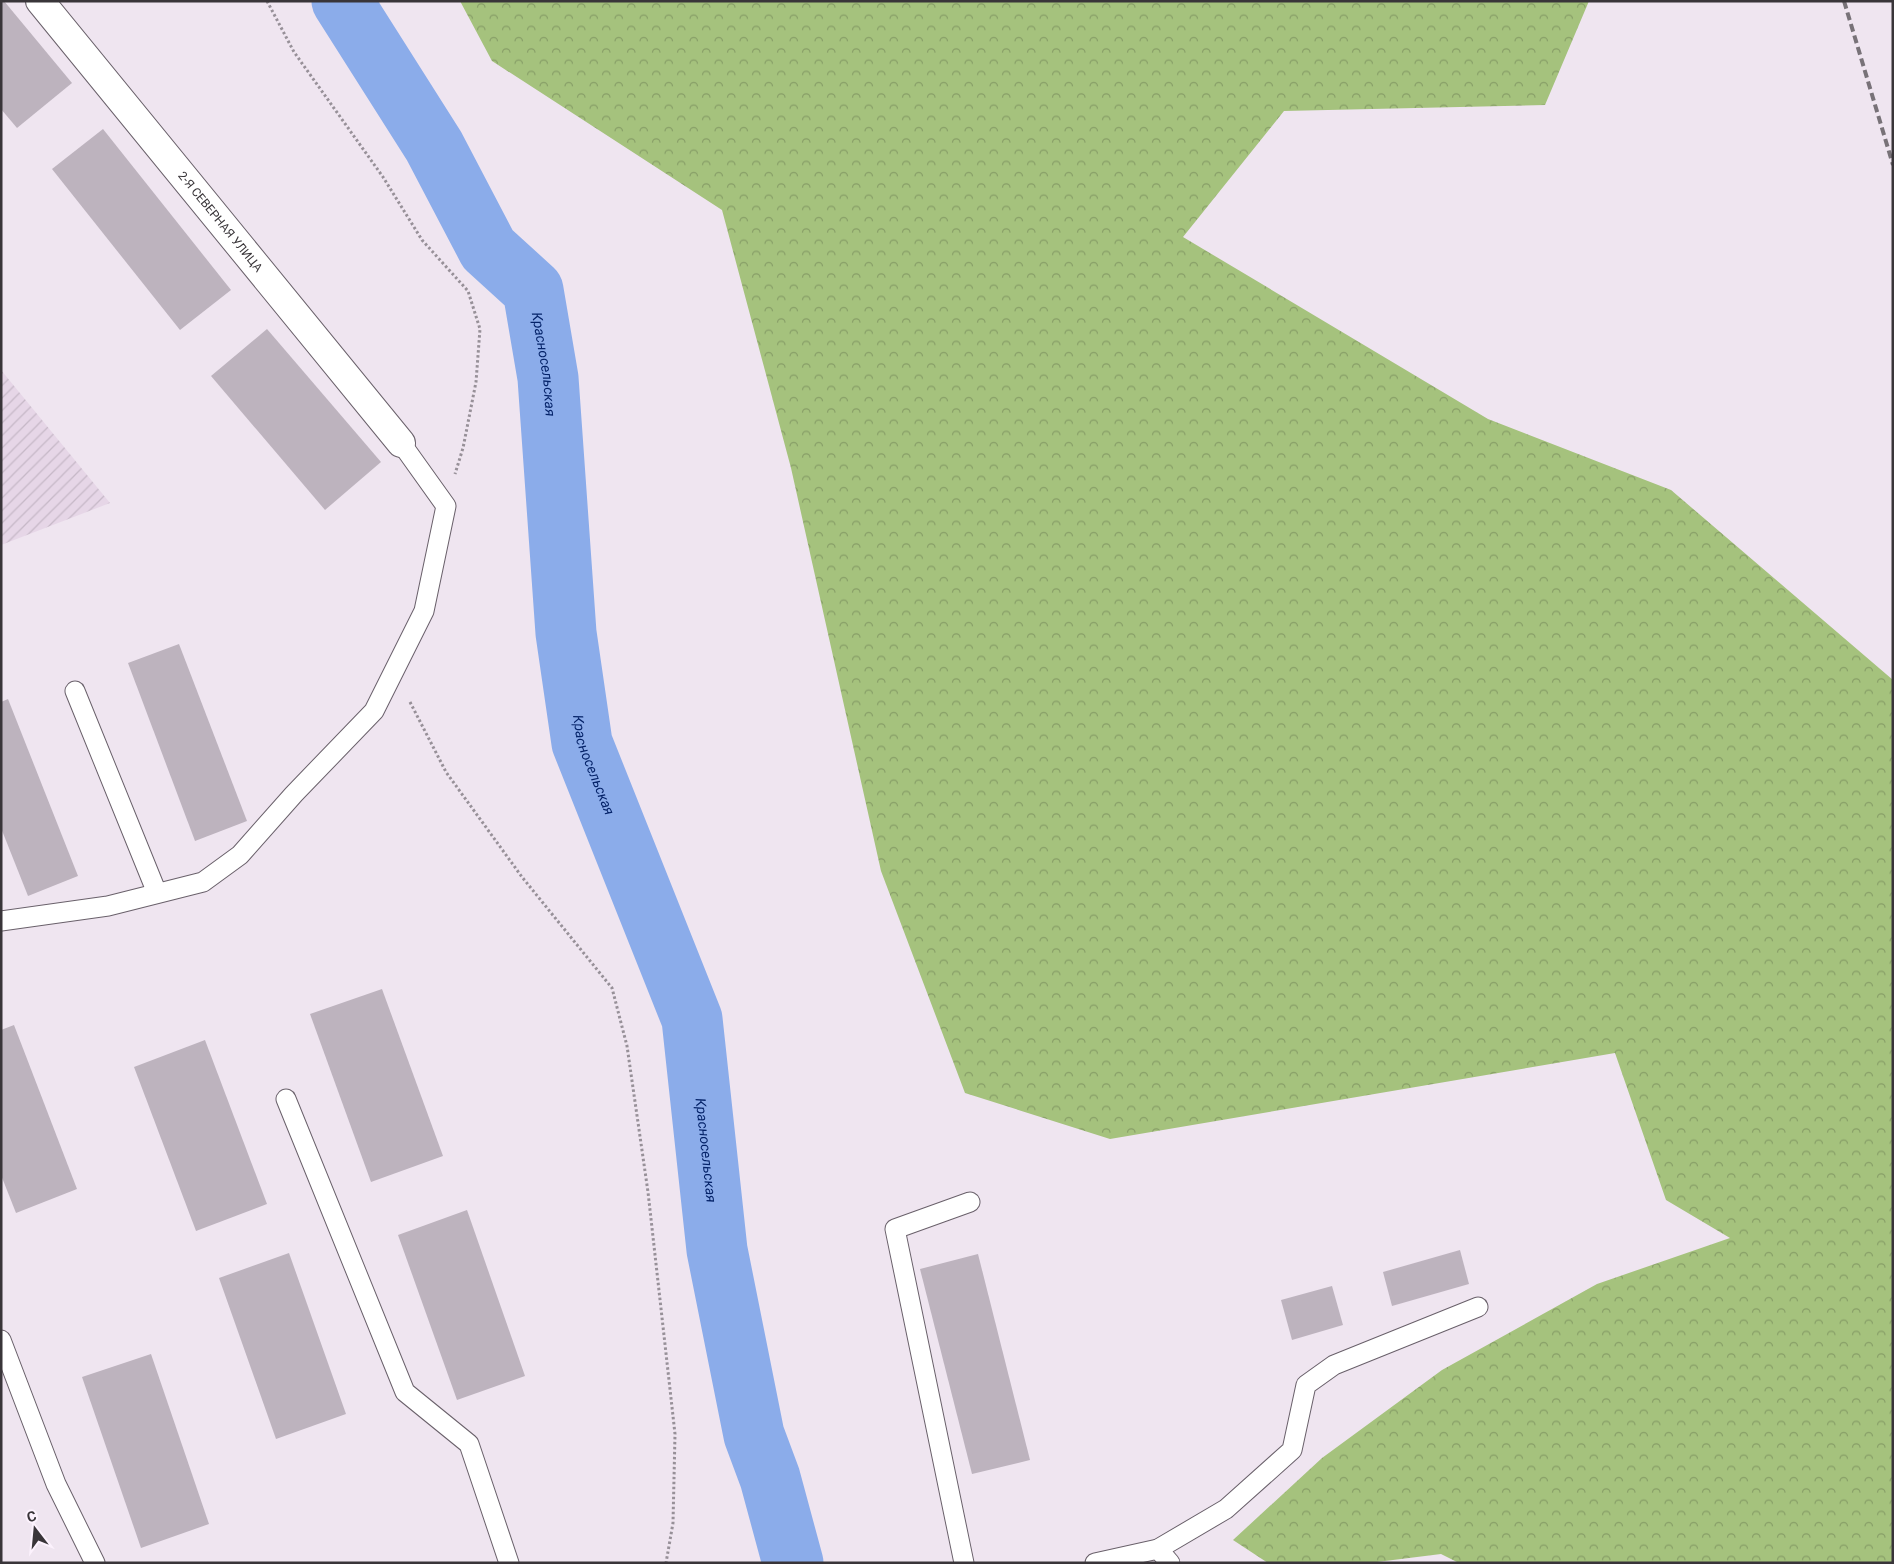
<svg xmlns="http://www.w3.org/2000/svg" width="1894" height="1564" font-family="Roboto,sans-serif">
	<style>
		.industrial { fill: url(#industrial-furrows) }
		.forest { fill: url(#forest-crowns) }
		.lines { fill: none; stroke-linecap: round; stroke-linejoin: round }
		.river { stroke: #8bacea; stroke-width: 61 }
		.building { fill: #bdb3be }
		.lane-casing { stroke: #69606a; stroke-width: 21 }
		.street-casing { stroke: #69606a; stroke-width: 30 }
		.path { stroke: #979098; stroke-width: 3; stroke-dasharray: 2.5 2.5; stroke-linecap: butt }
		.lane { stroke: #fff; stroke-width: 19 }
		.street { stroke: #fff; stroke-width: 28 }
		.rail { stroke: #787278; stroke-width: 4; stroke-dasharray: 8 4; stroke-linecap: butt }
		.labels { text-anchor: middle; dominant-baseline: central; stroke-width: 4; stroke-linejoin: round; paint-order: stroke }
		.street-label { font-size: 12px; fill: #393539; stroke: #fcf2fd }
		.water-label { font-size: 14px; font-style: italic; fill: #052369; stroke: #fcf2fd }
	</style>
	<defs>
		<pattern id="industrial-furrows" width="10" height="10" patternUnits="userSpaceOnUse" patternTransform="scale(1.25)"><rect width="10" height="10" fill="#e6d6e7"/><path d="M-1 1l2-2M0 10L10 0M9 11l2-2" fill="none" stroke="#c6b8c7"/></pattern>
		<pattern id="forest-crowns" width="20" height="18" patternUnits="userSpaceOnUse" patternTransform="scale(1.25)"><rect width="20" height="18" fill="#a5c27d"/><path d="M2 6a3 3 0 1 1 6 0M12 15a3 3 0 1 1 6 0" fill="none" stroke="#879e67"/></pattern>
	</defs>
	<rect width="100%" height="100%" fill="#efe5f0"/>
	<polygon class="industrial" points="1,370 110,503 1,545"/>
	<polygon class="forest" points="460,1 1589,1 1545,105 1284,111 1183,237 1488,419 1671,490 1893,680 1893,1563 1459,1563 1441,1554 1369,1563 1268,1563 1233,1540 1322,1458 1442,1370 1597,1284 1730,1238 1666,1200 1615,1053 1110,1139 965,1093 881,871 791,468 722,210 492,61"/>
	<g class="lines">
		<path class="river" id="s1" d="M342,1L434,146L488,249L533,290L548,378L566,633L582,743L692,1019L717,1250L754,1435L770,1478L793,1563"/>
	</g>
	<g class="building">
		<polygon points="1,1 4,1 72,83 17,128 1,109"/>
		<polygon points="103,129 231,290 180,330 52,169"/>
		<polygon points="267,329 381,462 325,510 211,376"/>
		<polygon points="179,644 247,821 195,841 128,663"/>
		<polygon points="8,699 78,876 28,896 1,828 1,702"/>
		<polygon points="382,989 443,1156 371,1182 310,1014"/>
		<polygon points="14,1025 77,1189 16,1213 1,1175 1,1030"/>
		<polygon points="205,1040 267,1204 196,1231 134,1067"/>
		<polygon points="467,1210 525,1376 457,1400 398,1235"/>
		<polygon points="1460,1250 1469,1284 1392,1306 1383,1272"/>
		<polygon points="289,1253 346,1414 276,1439 219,1278"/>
		<polygon points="978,1254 1030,1460 972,1474 920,1269"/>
		<polygon points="1332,1286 1343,1325 1292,1340 1281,1300"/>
		<polygon points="151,1354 209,1524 141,1548 82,1377"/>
	</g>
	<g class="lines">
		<g class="lane-casing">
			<g id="lane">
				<polyline points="75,691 157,893"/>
				<polyline points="1,921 108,906 203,882 240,855 294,794 374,711 424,611 446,506 401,443"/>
				<polyline points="286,1099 405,1392 469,1444 509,1563"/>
				<polyline points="1,1340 56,1484 95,1563"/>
				<polyline points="1158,1549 1170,1563"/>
				<polyline points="964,1563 895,1229 970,1202"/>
				<polyline points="1095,1563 1158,1549 1226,1509 1292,1450 1306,1385 1334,1365 1478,1307"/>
			</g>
		</g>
		<g class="street-casing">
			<g id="street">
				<path id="s2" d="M40,1L401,443"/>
			</g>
		</g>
		<g class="path">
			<polyline points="267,1 294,52 383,177 422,240 468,291 480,329 476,382 463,448 455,474"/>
			<polyline points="410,702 446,772 522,877 612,988 627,1046 648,1192 675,1434 673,1523 666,1563"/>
		</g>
		<use href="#lane" class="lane"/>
		<use href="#street" class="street"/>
		<polyline class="rail" points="1844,1 1893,165"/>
	</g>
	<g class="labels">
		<g class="street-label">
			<text stroke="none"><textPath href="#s2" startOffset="285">2-Я СЕВЕРНАЯ УЛИЦА</textPath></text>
		</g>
		<g class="water-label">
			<text stroke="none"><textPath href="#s1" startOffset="424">Красносельская</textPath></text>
			<text stroke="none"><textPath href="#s1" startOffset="829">Красносельская</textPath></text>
			<text stroke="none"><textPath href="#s1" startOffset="1234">Красносельская</textPath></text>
		</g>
	</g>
	<rect width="1894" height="1564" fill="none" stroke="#393539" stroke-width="5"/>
	<g transform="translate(35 1529) rotate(344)" stroke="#fcf2fd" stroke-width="4" paint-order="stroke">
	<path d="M0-4L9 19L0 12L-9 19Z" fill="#393539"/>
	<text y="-8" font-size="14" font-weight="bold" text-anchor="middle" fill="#393539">С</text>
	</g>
</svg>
